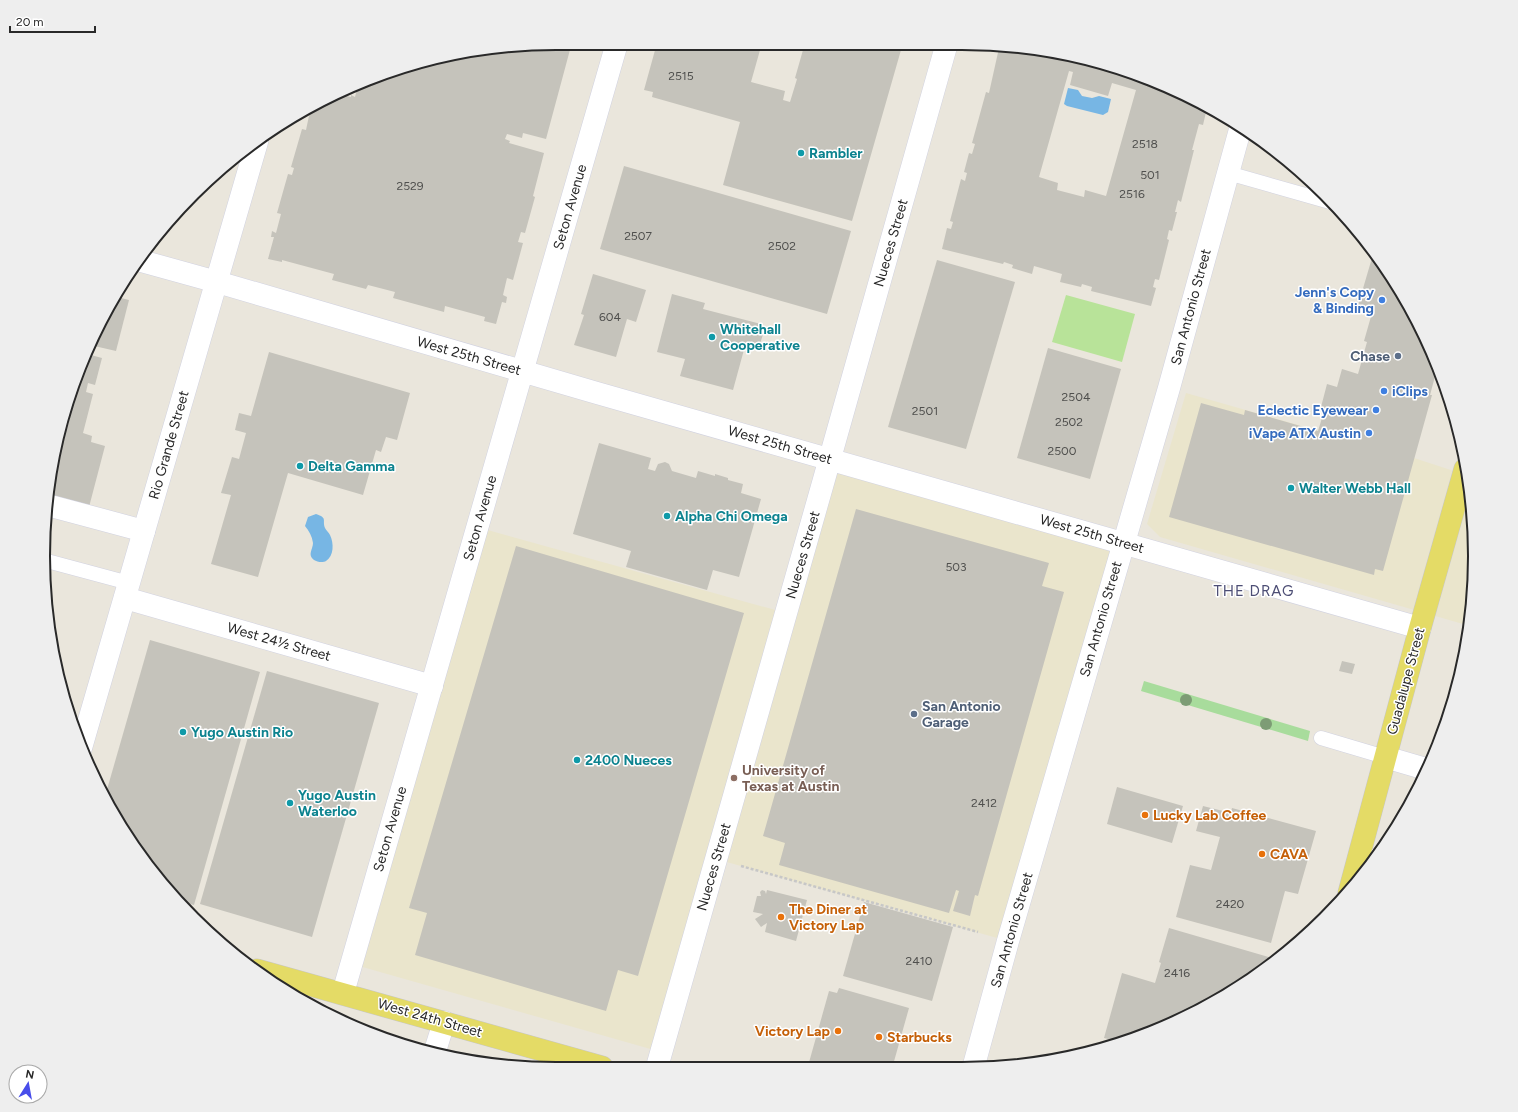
<svg xmlns="http://www.w3.org/2000/svg" width="1518" height="1112" font-family="Figtree,sans-serif">
	<style>
		.education { fill: #eae5cc }
		.green { fill: #a8dc9c }
		.pitch { fill: #b8e399 }
		.water { fill: #77b6e4 }
		.building { fill: #c5c3bb; fill-rule: evenodd }
		.lines { fill: none; stroke-linecap: round; stroke-linejoin: round }
		.service-casing { stroke: #d1d2e0; stroke-width: 15 }
		.minor-casing { stroke: #d1d2e0; stroke-width: 23 }
		.tertiary-casing { stroke: #d1d2e0; stroke-width: 23 }
		.primary-casing { stroke: #c7c7c7; stroke-width: 23 }
		.path { stroke: #c7c7c7; stroke-width: 2.5; stroke-dasharray: 3 2; stroke-linecap: butt }
		.service { stroke: #fff; stroke-width: 14 }
		.minor { stroke: #fff; stroke-width: 22 }
		.tertiary { stroke: #fff; stroke-width: 22 }
		.primary { stroke: #e4db66; stroke-width: 22 }
		.tree { fill: #7d9c75 }
		.culture-dot { fill: #0f9aa8; stroke: #fff; stroke-width: 1.5 }
		.shop-dot { fill: #3f7fe0; stroke: #fff; stroke-width: 1.5 }
		.service-dot { fill: #5c6f8a; stroke: #fff; stroke-width: 1.5 }
		.education-dot { fill: #8d6e63; stroke: #fff; stroke-width: 1.5 }
		.food-dot { fill: #e8710a; stroke: #fff; stroke-width: 1.5 }
		.labels { text-anchor: middle; dominant-baseline: central; stroke-width: 3; stroke-linejoin: round; paint-order: stroke }
		.number-label { font-size: 12px; fill: #50504e }
		.culture-label { font-size: 14px; font-weight: bold; fill: #0d838f; stroke: #fff; text-anchor: start }
		.street-label { font-size: 14px; fill: #292929; stroke: #fff }
		.shop-label { font-size: 14px; font-weight: bold; fill: #366cbe; stroke: #fff; text-anchor: end }
		.service-label { font-size: 14px; font-weight: bold; fill: #4e5e75; stroke: #fff; text-anchor: end }
		.education-label { font-size: 14px; font-weight: bold; fill: #785e54; stroke: #fff; text-anchor: start }
		.food-label { font-size: 14px; font-weight: bold; fill: #c56008; stroke: #fff; text-anchor: start }
		.neighbourhood-label { font-size: 15px; letter-spacing: 1px; fill: #4d4e75; stroke: #fff }
		.rim { fill: none; stroke: #292929; stroke-width: 2 }
	</style>
	<rect width="100%" height="100%" fill="#eae6dc"/>
	<g class="education">
		<polygon points="1186,393 1414,458 1466,475 1474,522 1470,626 1160,537 1147,524"/>
		<polygon points="830,460 1123,543 1008,941 716,859 661,1052 359,966 484,529 786,613"/>
	</g>
	<polygon class="green" points="1144,681 1310,731 1308,741 1141,691"/>
	<polygon class="pitch" points="1066,295 1135,314 1122,362 1052,342"/>
	<g class="water">
		<polygon points="1068,88 1078,90 1082,96 1092,98 1099,96 1111,99 1108,112 1103,115 1067,106 1064,104"/>
		<path d="M316,514C328,518 322,520 325,528C326,530 329,533 330,535C334,543 334,556 326,561C323,563 317,562 314,560C307,555 313,549 313,543C312,536 309,531 305,526L308,517Z"/>
	</g>
	<g class="building">
		<polygon points="556,43 566,43 565,45 571,46 546,139 523,133 522,138 507,134 505,139 510,141 509,143 544,153 533,196 535,197 525,233 521,232 518,242 523,243 513,280 507,278 503,295 507,297 506,303 502,302 496,324 484,321 485,317 445,306 444,312 393,298 395,292 368,285 366,289 332,280 334,274 282,260 282,262 268,259 274,237 271,237 272,231 276,233 281,214 277,213 288,174 292,175 294,168 291,167 302,129 306,130 310,111 306,111 338,94 351,97 351,95 355,97 358,85 355,84 359,82 423,61"/>
		<polygon points="657,43 762,43 751,82 785,91 783,100 790,102 797,79 795,78 805,43 903,43 852,221 723,185 740,122 652,97 653,92 644,90"/>
		<path d="M999,48L1095,60L1159,82L1207,108L1203,125L1199,124L1192,150H1194L1181,202L1178,200L1175,212H1177L1172,231L1169,230L1167,239L1169,240L1159,280L1155,279L1153,287L1156,288L1151,306L1091,291L1092,287L1082,284L1081,287L1060,282L1062,274L1034,266L1032,274L1012,268L1013,265L1004,262L1003,264L942,249L947,228L951,229L953,222L950,221L961,179L965,181L967,173L964,172L969,153L972,154L975,144L972,143L986,92L989,93ZM1069,71L1073,72L1070,85L1108,96L1112,83L1136,90L1106,196L1085,190L1084,197L1057,190L1058,183L1039,177Z"/>
		<polygon points="624,166 851,231 827,314 600,249"/>
		<polygon points="1374,251 1422,329 1437,369 1430,395 1432,395 1383,571 1375,569 1374,575 1169,517 1201,403 1244,415 1245,410 1318,431 1325,408 1321,407 1327,384 1337,387 1342,369 1358,374 1367,342 1364,341 1372,313 1357,309"/>
		<polygon points="937,260 1015,282 966,449 888,427"/>
		<polygon points="593,274 646,290 636,322 627,319 616,357 574,345 584,315 581,314"/>
		<polygon points="672,294 705,303 703,309 761,324 760,330 764,331 760,344 756,343 754,348 745,346 733,390 680,376 685,359 657,352"/>
		<polygon points="117,297 129,300 116,351 90,345 96,329"/>
		<polygon points="1048,348 1121,369 1090,479 1017,458"/>
		<polygon points="269,352 410,393 397,440 386,437 381,452 376,450 363,495 288,473 258,577 211,564 231,495 221,493 232,457 239,459 246,433 235,430 239,413 251,416"/>
		<polygon points="87,354 102,358 95,385 88,383 86,392 93,394 83,433 92,436 91,442 105,446 89,507 47,495 47,489 60,427 67,429 70,418 63,416"/>
		<polygon points="599,443 651,458 648,469 655,471 658,464 665,462 669,464 672,471 696,478 698,471 715,476 715,474 728,478 728,480 743,484 741,493 761,499 739,577 713,570 707,590 626,567 631,551 573,534"/>
		<polygon points="856,509 1049,563 1042,586 1064,592 978,896 975,895 970,916 953,911 959,891 956,890 949,913 779,865 785,843 763,836"/>
		<polygon points="516,546 744,613 638,976 618,970 606,1011 415,955 427,913 409,908"/>
		<polygon points="150,640 260,672 194,905 180,901 149,868 106,793"/>
		<polygon points="1342,661 1355,664 1352,674 1339,671"/>
		<polygon points="267,671 379,703 312,937 200,904"/>
		<polygon points="1117,787 1183,806 1172,843 1107,824"/>
		<polygon points="1203,806 1231,813 1232,808 1316,831 1298,894 1285,891 1271,943 1176,917 1190,865 1211,870 1220,837 1196,831"/>
		<polygon points="762,890 765,891 766,894 767,890 807,900 796,941 765,932 767,923 761,927 755,919 763,914 753,912 757,896 761,896 760,892"/>
		<polygon points="864,902 953,927 932,1001 843,976"/>
		<polygon points="1169,928 1272,958 1270,966 1159,1030 1116,1041 1104,1038 1122,973 1155,983 1161,963 1159,962"/>
		<polygon points="839,988 909,1008 893,1065 808,1066 829,991 837,993"/>
	</g>
	<g class="lines">
		<g class="service-casing">
			<g id="service">
				<polyline points="1228,173 1330,202"/>
				<polyline points="47,561 129,583"/>
				<polyline points="1321,738 1385,757"/>
				<polyline points="1359,853 1374,857"/>
			</g>
		</g>
		<g class="minor-casing">
			<g id="minor">
				<polyline points="141,261 217,282 597,393 1420,628"/>
				<polyline points="47,505 144,531"/>
				<polyline points="125,598 432,686"/>
				<polyline points="1385,757 1426,769"/>
				<polyline points="343,993 617,43"/>
				<polyline points="974,1065 1008,941 1169,388 1241,126"/>
			</g>
		</g>
		<g class="tertiary-casing">
			<g id="tertiary">
				<polyline points="81,748 257,142"/>
				<polyline points="435,1051 444,1022"/>
				<polyline points="657,1067 823,483 947,43"/>
			</g>
		</g>
		<g class="primary-casing">
			<g id="primary">
				<polyline points="1349,893 1420,628 1465,469"/>
				<polyline points="257,970 602,1067"/>
			</g>
		</g>
		<polyline class="path" points="741,866 978,932"/>
		<use href="#service" class="service"/>
		<use href="#minor" class="minor"/>
		<use href="#tertiary" class="tertiary"/>
		<use href="#primary" class="primary"/>
	</g>
	<g class="tree">
		<circle cx="1186" cy="700" r="6"/>
		<circle cx="1266" cy="724" r="6"/>
	</g>
	<g class="culture-dot">
		<circle cx="801" cy="153" r="4"/>
		<circle cx="712" cy="337" r="4"/>
		<circle cx="300" cy="466" r="4"/>
		<circle cx="1291" cy="488" r="4"/>
		<circle cx="667" cy="516" r="4"/>
		<circle cx="183" cy="732" r="4"/>
		<circle cx="577" cy="760" r="4"/>
		<circle cx="290" cy="803" r="4"/>
	</g>
	<g class="shop-dot">
		<circle cx="1382" cy="300" r="4"/>
		<circle cx="1384" cy="391" r="4"/>
		<circle cx="1376" cy="410" r="4"/>
		<circle cx="1369" cy="433" r="4"/>
	</g>
	<g class="service-dot">
		<circle cx="1398" cy="356" r="4"/>
		<circle cx="914" cy="714" r="4"/>
	</g>
	<circle class="education-dot" cx="734" cy="778" r="4"/>
	<g class="food-dot">
		<circle cx="1145" cy="815" r="4"/>
		<circle cx="1262" cy="854" r="4"/>
		<circle cx="781" cy="917" r="4"/>
		<circle cx="838" cy="1031" r="4"/>
		<circle cx="879" cy="1037" r="4"/>
	</g>
	<g class="labels">
		<g class="number-label">
			<text x="681" y="76">2515</text>
			<text x="1145" y="144">2518</text>
			<text x="1150" y="175">501</text>
			<text x="410" y="186">2529</text>
			<text x="1132" y="194">2516</text>
			<text x="638" y="236">2507</text>
			<text x="782" y="246">2502</text>
			<text x="610" y="317">604</text>
			<text x="1076" y="397">2504</text>
			<text x="925" y="411">2501</text>
			<text x="1069" y="422">2502</text>
			<text x="1062" y="451">2500</text>
			<text x="956" y="567">503</text>
			<text x="984" y="803">2412</text>
			<text x="1230" y="904">2420</text>
			<text x="919" y="961">2410</text>
			<text x="1177" y="973">2416</text>
		</g>
		<g class="culture-label">
			<text x="809" y="153">Rambler</text>
			<text x="720" y="329">Whitehall<tspan x="720" dy="16">Cooperative</tspan></text>
			<text x="308" y="466">Delta Gamma</text>
			<text x="1299" y="488">Walter Webb Hall</text>
			<text x="675" y="516">Alpha Chi Omega</text>
			<text x="191" y="732">Yugo Austin Rio</text>
			<text x="585" y="760">2400 Nueces</text>
			<text x="298" y="795">Yugo Austin<tspan x="298" dy="16">Waterloo</tspan></text>
		</g>
		<g class="street-label">
			<text transform="translate(570 207) rotate(-74)">Seton Avenue</text>
			<text transform="translate(891 243) rotate(-74)">Nueces Street</text>
			<text transform="translate(1191 307) rotate(-75)">San Antonio Street</text>
			<text transform="translate(469 356) rotate(16)">West 25th Street</text>
			<text transform="translate(169 445) rotate(-74)">Rio Grande Street</text>
			<text transform="translate(780 445) rotate(16)">West 25th Street</text>
			<text transform="translate(480 518) rotate(-74)">Seton Avenue</text>
			<text transform="translate(1092 534) rotate(16)">West 25th Street</text>
			<text transform="translate(803 555) rotate(-74)">Nueces Street</text>
			<text transform="translate(1101 619) rotate(-74)">San Antonio Street</text>
			<text transform="translate(279 642) rotate(16)">West 24½ Street</text>
			<text transform="translate(1406 681) rotate(-75)">Guadalupe Street</text>
			<text transform="translate(390 829) rotate(-74)">Seton Avenue</text>
			<text transform="translate(714 867) rotate(-74)">Nueces Street</text>
			<text transform="translate(1012 930) rotate(-74)">San Antonio Street</text>
			<text transform="translate(430 1018) rotate(16)">West 24th Street</text>
		</g>
		<g class="shop-label">
			<text x="1374" y="292">Jenn's Copy<tspan x="1374" dy="16">&amp; Binding</tspan></text>
			<text x="1392" y="391" text-anchor="start">iClips</text>
			<text x="1368" y="410">Eclectic Eyewear</text>
			<text x="1361" y="433">iVape ATX Austin</text>
		</g>
		<g class="service-label">
			<text x="1390" y="356">Chase</text>
			<text x="922" y="706" text-anchor="start">San Antonio<tspan x="922" dy="16">Garage</tspan></text>
		</g>
		<g class="education-label">
			<text x="742" y="770">University of<tspan x="742" dy="16">Texas at Austin</tspan></text>
		</g>
		<g class="food-label">
			<text x="1153" y="815">Lucky Lab Coffee</text>
			<text x="1270" y="854">CAVA</text>
			<text x="789" y="909">The Diner at<tspan x="789" dy="16">Victory Lap</tspan></text>
			<text x="830" y="1031" text-anchor="end">Victory Lap</text>
			<text x="887" y="1037">Starbucks</text>
		</g>
		<g class="neighbourhood-label">
			<text x="1254" y="591">THE DRAG</text>
		</g>
	</g>
	<path d="M0 0H1518V1112H0ZM556 50H962A506 506 0 0 1 1468 556V556A506 506 0 0 1 962 1062H556A506 506 0 0 1 50 556V556A506 506 0 0 1 556 50Z" fill="#eee" fill-rule="evenodd"/>
	<path class="rim" d="M556 50H962A506 506 0 0 1 1468 556V556A506 506 0 0 1 962 1062H556A506 506 0 0 1 50 556V556A506 506 0 0 1 556 50Z"/>
	<g transform="translate(28 1084) rotate(11)"><circle r="19" fill="#ffffff" stroke="#a9a9a9"/>
	<path d="M0-3L7 15L0 10L-7 15Z" fill="#484dea"/>
	<text y="-6" font-size="11" font-weight="bold" text-anchor="middle" fill="#292929">N</text>
	</g>
	<path d="M10 26v6h85v-6" fill="none" stroke="#292929" stroke-width="2"/>
	<text x="16" y="26" font-size="12" fill="#292929" stroke="#ffffff" stroke-width="3" paint-order="stroke">20 m</text>
</svg>
